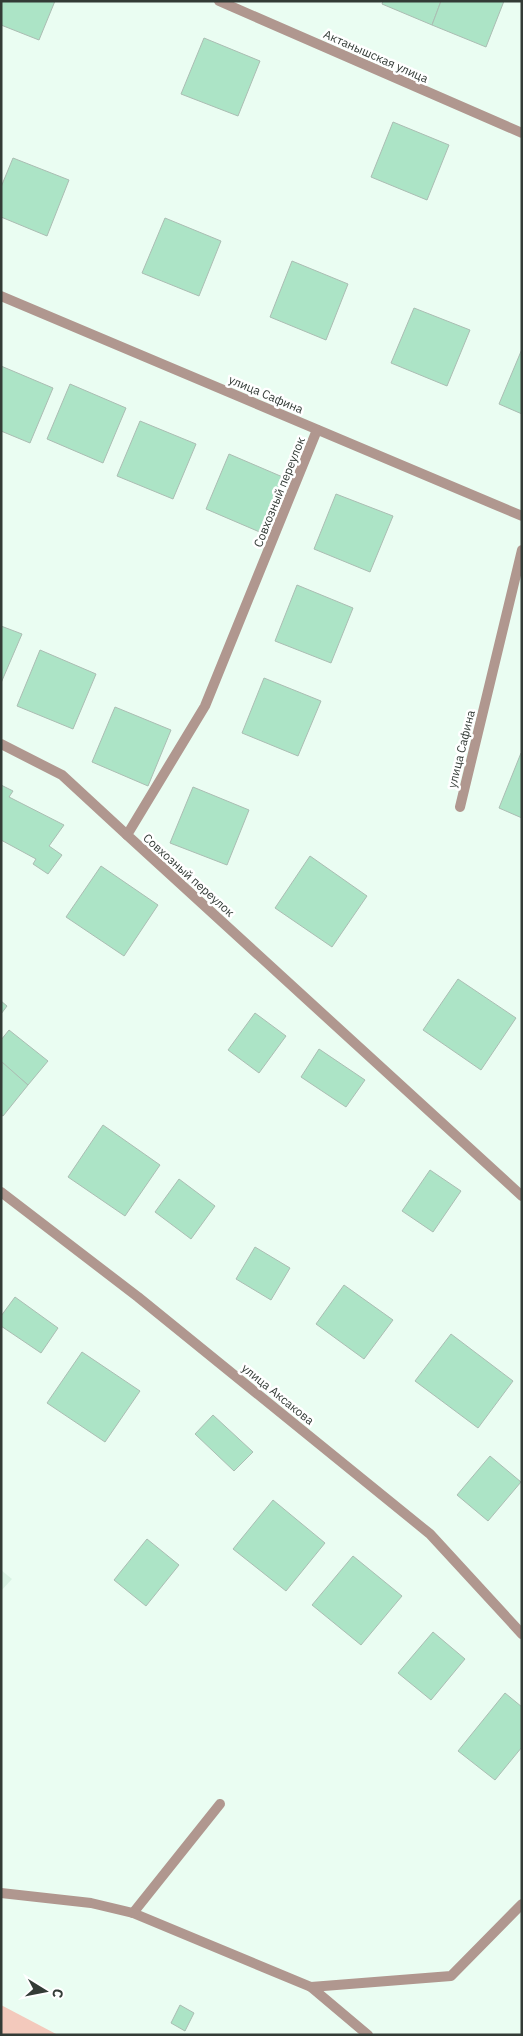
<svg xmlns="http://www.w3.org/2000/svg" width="523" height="2036" font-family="'IBM Plex Sans',sans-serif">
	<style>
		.built { fill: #d9f3e4 }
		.green { fill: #f3c9bc }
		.building { fill: #ace4c6; stroke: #abbdb3 }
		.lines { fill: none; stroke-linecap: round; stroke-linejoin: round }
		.lane { stroke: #b0978f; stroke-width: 10 }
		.street { stroke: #b0978f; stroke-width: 10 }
		.labels { text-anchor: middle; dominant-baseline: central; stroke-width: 5; stroke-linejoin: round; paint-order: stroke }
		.street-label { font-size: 12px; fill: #333b36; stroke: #fff }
	</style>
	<rect width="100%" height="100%" fill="#eafdf2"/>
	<polygon class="built" points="1,1570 12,1579 1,1591"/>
	<polygon class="green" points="1,2005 58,2035 1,2035"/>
	<g class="building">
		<polygon points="1,1 55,1 39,40 1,25"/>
		<polygon points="383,1 441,1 432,25 382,4"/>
		<polygon points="441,1 504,1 486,47 432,25"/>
		<polygon points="204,38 260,61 238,116 181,94"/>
		<polygon points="393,122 449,145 427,200 371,177"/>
		<polygon points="13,158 69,180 47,236 1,217 1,187"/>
		<polygon points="165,218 221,241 199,296 142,273"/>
		<polygon points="292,261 348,284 326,340 270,317"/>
		<polygon points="414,308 470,330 447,386 391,363"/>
		<polygon points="522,349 522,414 499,404"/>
		<polygon points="1,366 53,388 30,443 1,431"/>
		<polygon points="70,384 126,408 103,463 47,439"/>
		<polygon points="140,421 196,444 173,499 117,476"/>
		<polygon points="229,454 285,478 262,533 206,509"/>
		<polygon points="336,494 393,516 370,572 314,549"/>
		<polygon points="297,585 353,608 331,663 275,641"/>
		<polygon points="1,626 22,634 1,683"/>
		<polygon points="40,650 96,674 73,729 17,706"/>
		<polygon points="264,678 321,701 298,756 242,733"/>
		<polygon points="115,707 171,730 148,786 92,762"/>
		<polygon points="521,753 522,753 522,818 499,808"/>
		<polygon points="1,785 13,791 9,797 64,825 49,846 62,855 48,874 33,864 36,859 1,840"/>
		<polygon points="193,787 249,810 227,865 170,843"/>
		<polygon points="310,856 367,896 332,947 275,908"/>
		<polygon points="101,866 158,905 124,956 66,917"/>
		<polygon points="458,979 516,1018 481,1070 423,1030"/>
		<polygon points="1,1001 7,1006 1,1014"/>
		<polygon points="255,1013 286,1036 259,1073 228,1050"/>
		<polygon points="9,1030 48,1061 28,1085 1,1062 1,1040"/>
		<polygon points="319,1049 365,1080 346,1107 301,1077"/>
		<polygon points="2,1062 28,1085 3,1116 1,1115"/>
		<polygon points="103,1125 160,1165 125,1216 68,1177"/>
		<polygon points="430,1170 461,1191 433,1232 402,1211"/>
		<polygon points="179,1179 215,1206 191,1239 155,1212"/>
		<polygon points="255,1247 290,1268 271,1300 236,1279"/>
		<polygon points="344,1285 393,1320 364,1359 316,1324"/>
		<polygon points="15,1297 58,1328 41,1353 1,1326 1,1316"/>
		<polygon points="451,1334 513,1381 478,1428 415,1381"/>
		<polygon points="82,1352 140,1391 105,1442 47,1403"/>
		<polygon points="213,1415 253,1452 234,1471 195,1434"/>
		<polygon points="490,1456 521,1482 488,1521 457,1495"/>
		<polygon points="273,1500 325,1543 286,1591 233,1549"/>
		<polygon points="147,1539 179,1565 146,1606 114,1580"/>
		<polygon points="353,1556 402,1596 361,1645 312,1605"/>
		<polygon points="433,1632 465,1659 431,1700 398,1673"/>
		<polygon points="505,1693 522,1707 522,1747 495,1780 458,1751"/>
		<polygon points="180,2005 194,2013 185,2031 171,2023"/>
	</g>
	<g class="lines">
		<g class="lane">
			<polyline points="133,1913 220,1804"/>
			<polyline points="311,1987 368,2035"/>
		</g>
		<g class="street">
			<polyline points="219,1 522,133"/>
			<polyline points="1,296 522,516"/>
			<polyline points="317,430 205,706 127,835 522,1196"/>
			<polyline points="1,744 62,775 127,835"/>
			<polyline points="460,807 522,550"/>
			<polyline points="1,1192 138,1297 430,1534 522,1634"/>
			<polyline points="1,1893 91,1903 133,1913 311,1987 451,1976 522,1904"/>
		</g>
	</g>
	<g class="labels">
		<g class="street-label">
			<text transform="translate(376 56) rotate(24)">Актанышская улица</text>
			<text transform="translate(266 394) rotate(23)">улица Сафина</text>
			<text transform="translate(279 492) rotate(-68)">Совхозный переулок</text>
			<text transform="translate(461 749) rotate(-76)">улица Сафина</text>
			<text transform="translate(189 875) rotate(42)">Совхозный переулок</text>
			<text transform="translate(278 1394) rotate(39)">улица Аксакова</text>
		</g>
	</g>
	<rect width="523" height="2036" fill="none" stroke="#333b36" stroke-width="5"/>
	<g transform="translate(45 1991) rotate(100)" stroke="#ffffff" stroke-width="4" paint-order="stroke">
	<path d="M0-4L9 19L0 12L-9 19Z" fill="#333b36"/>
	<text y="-8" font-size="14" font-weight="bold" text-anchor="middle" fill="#333b36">С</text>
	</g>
</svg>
